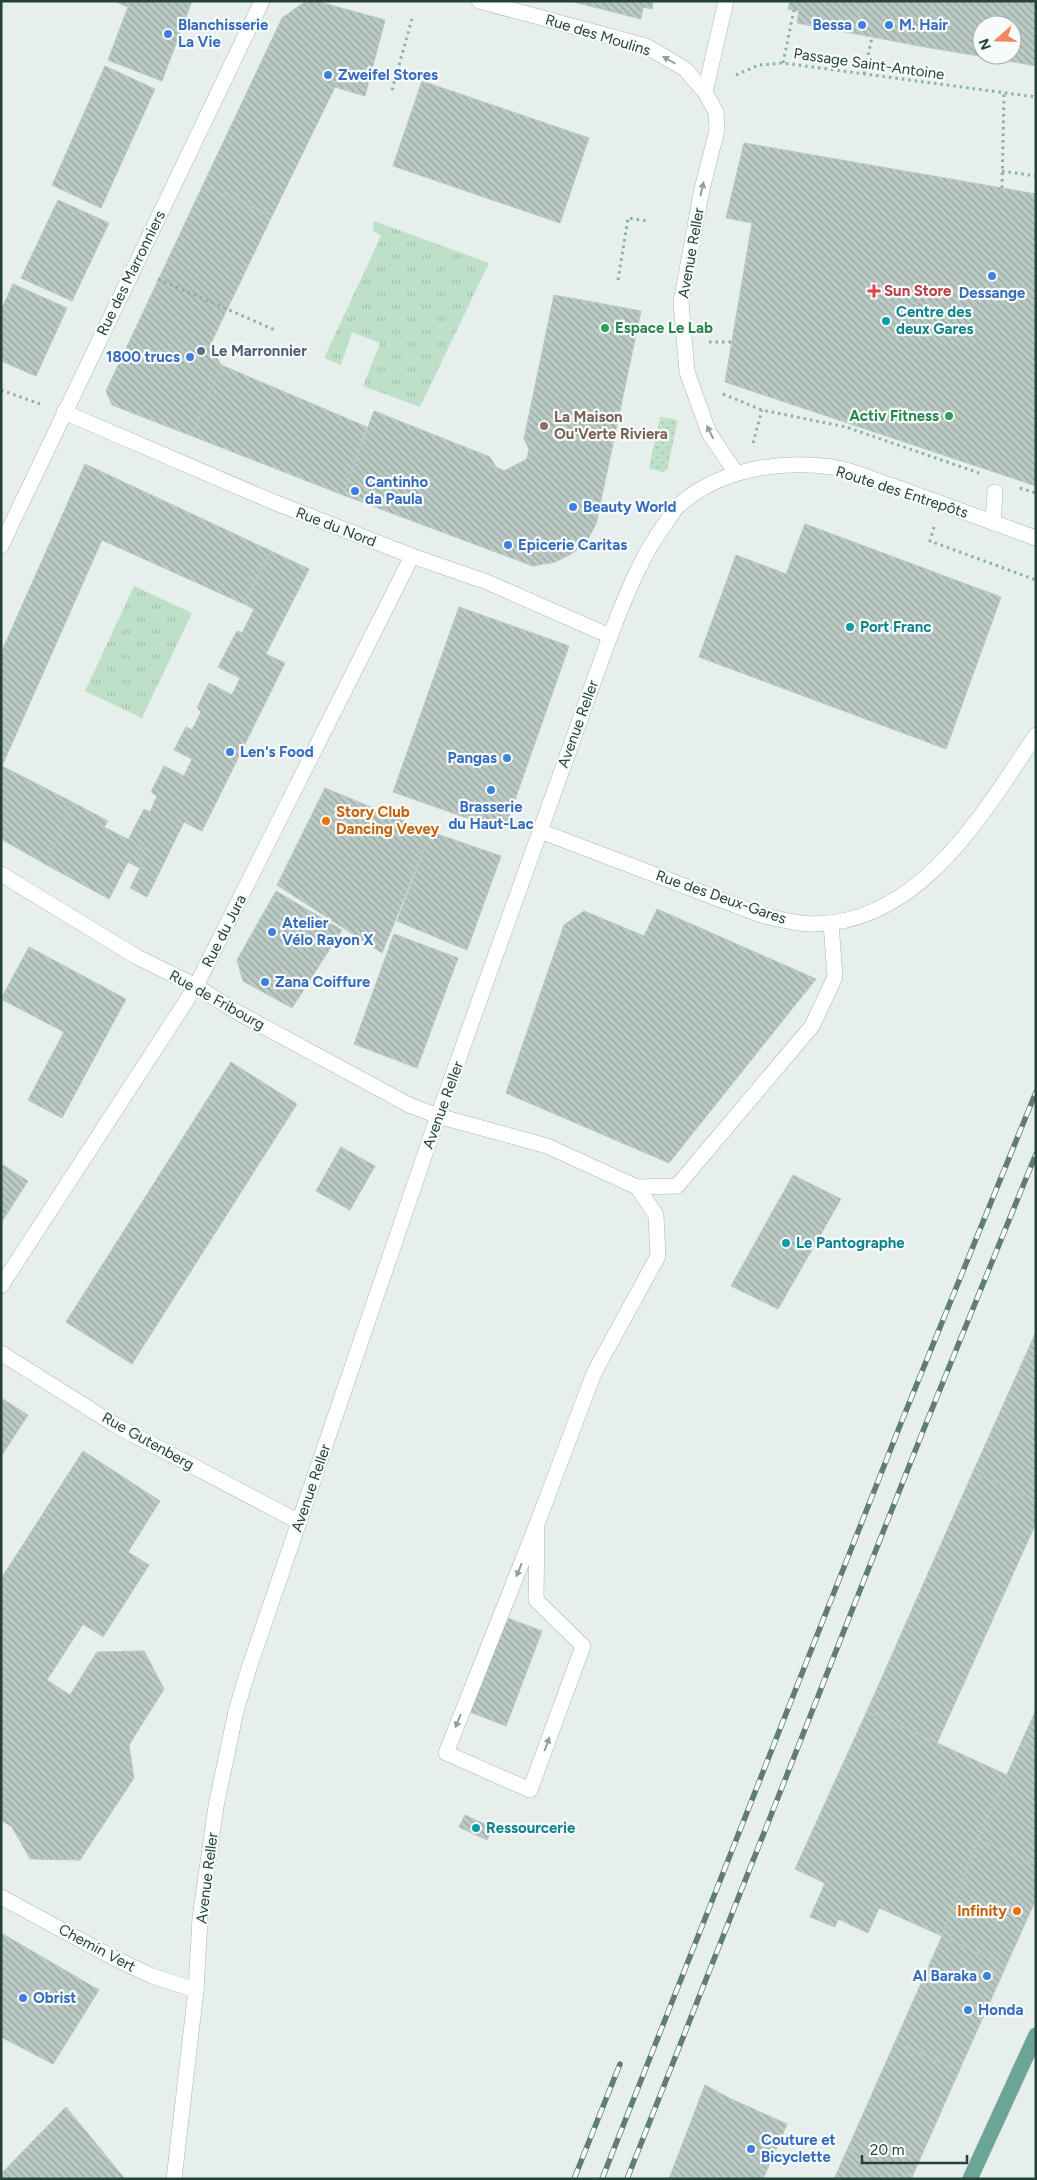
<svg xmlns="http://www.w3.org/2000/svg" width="1037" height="2180" font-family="Figtree,sans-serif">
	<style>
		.grass { fill: url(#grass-dots) }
		.park { fill: url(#park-tufts) }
		.building { fill: url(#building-back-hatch); stroke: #b8c9c2 }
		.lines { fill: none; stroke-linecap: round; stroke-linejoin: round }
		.service-casing { stroke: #a8b8b2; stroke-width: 16 }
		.minor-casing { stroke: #a8b8b2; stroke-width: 16 }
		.tertiary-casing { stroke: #a8b8b2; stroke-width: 16 }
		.primary-casing { stroke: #c2cac8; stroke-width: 16 }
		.path { stroke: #86b3a5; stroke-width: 3; stroke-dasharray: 2.5 4; stroke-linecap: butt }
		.service { stroke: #fff; stroke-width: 15 }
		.minor { stroke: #fff; stroke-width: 15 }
		.tertiary { stroke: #fff; stroke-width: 15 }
		.primary { stroke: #6aa596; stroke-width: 15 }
		.rail-casing { stroke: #5f7d75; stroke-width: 5.5 }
		.rail { stroke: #f7fbf9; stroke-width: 4; stroke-dasharray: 11; stroke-linecap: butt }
		.oneway { fill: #92a09c }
		.shop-dot { fill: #3f7fe0; stroke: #f7fbf9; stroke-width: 2 }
		.health-dot { fill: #e0444e; stroke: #f7fbf9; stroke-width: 2 }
		.culture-dot { fill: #0f9aa8; stroke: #f7fbf9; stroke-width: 2 }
		.leisure-dot { fill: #2e9e5b; stroke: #f7fbf9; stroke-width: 2 }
		.service-dot { fill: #5c6f8a; stroke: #f7fbf9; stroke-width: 2 }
		.education-dot { fill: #8d6e63; stroke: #f7fbf9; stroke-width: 2 }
		.food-dot { fill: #e8710a; stroke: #f7fbf9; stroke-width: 2 }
		.labels { text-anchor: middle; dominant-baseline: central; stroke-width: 4.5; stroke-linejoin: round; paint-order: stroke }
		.shop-label { font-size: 15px; font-weight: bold; fill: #366cbe; stroke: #f7fbf9; text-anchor: start }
		.street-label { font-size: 15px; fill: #24423a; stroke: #f7fbf9 }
		.health-label { font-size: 15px; font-weight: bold; fill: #be3a42; stroke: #f7fbf9; text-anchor: start }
		.culture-label { font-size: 15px; font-weight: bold; fill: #0d838f; stroke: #f7fbf9; text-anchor: start }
		.leisure-label { font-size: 15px; font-weight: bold; fill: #27864d; stroke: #f7fbf9; text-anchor: start }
		.service-label { font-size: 15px; font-weight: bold; fill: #4e5e75; stroke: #f7fbf9; text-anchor: start }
		.education-label { font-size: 15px; font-weight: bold; fill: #785e54; stroke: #f7fbf9; text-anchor: start }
		.food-label { font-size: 15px; font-weight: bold; fill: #c56008; stroke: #f7fbf9; text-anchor: start }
	</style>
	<defs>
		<pattern id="grass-dots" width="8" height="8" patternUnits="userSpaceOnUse" patternTransform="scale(1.25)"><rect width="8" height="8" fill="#bfe0c8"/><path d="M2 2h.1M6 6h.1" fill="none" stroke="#a4c1ad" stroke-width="1.8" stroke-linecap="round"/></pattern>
		<pattern id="park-tufts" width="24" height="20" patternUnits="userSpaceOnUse" patternTransform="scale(1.25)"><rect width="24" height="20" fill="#bfe0c8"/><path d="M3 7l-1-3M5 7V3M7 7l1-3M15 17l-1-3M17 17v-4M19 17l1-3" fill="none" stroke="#a4c1ad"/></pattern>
		<pattern id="building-back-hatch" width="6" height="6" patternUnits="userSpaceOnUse" patternTransform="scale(1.25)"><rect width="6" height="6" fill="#bbcac4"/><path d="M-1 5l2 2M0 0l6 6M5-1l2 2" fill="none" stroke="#98a6a0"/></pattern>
	</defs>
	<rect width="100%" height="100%" fill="#e6efeb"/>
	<polygon class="grass" points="660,417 678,420 667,470 662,472 649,468"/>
	<g class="park">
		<polygon points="374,221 489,263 420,407 363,386 380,343 352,332 341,365 324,358 381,236 373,230"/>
		<polygon points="134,586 192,613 142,718 85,691"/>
	</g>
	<g class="building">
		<polygon points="114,1 192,1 162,81 108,60 128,7"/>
		<polygon points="306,1 316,1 385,20 365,96 335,87 272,216 203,185 282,18"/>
		<polygon points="570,1 653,1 652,9 643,7 641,19"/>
		<polygon points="790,1 862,1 856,34 797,23 799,11 788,9"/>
		<polygon points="862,1 933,1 925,47 856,34"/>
		<polygon points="933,1 1007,1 1003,25 982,25 982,55 998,55 997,59 925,47"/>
		<polygon points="1007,1 1036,1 1036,66 997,59 998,55 1012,55 1012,25 1003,25"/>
		<polygon points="105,66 155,89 101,208 52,185"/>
		<polygon points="422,81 589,138 560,223 393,166"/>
		<polygon points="744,143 1036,194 1036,486 725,382 752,223 726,218"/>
		<polygon points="203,185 272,216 210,345 221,365 192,436 112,405 106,391"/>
		<polygon points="58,200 109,223 72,301 21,278"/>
		<polygon points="13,284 67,308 36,376 1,361 1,305 3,306"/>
		<polygon points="554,295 641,311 596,524 586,543 571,554 555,562 533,566 343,495 374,411 490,457 496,467 504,471 527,459 529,449 524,439"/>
		<polygon points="221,365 367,427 343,495 192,436"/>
		<polygon points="85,464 271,551 244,604 102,540 2,766 74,803 45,864 1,839 1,653"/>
		<polygon points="805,524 1001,597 946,749 699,657 736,555 786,574"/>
		<polygon points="271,551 309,569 266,654 285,663 202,831 184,822 157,877 136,866 145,848 128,840 144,809 150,812 157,796 151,792 164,766 184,776 192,759 174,750 186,727 192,730 201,712 197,708 209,683 232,695 240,678 218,667 237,631 242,633 254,609 244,604"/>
		<polygon points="459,607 569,646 504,831 393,792"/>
		<polygon points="325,788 431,832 382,953 277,885"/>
		<polygon points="74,803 108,821 104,827 145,848 136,866 128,862 109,899 45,864"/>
		<polygon points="431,832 501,856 467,950 397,921"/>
		<polygon points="140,868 157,877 147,897 130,888"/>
		<polygon points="276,891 342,930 292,1008 243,981 237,960"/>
		<polygon points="657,909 816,979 669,1163 506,1093 564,925 584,911 644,936"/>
		<polygon points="394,934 458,958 417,1068 354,1044"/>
		<polygon points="29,947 126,999 62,1118 28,1100 64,1032 1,999"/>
		<polygon points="231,1062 297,1104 132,1364 66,1322"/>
		<polygon points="341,1147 375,1166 350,1210 316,1191"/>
		<polygon points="3,1165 28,1181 1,1223 1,1167"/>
		<polygon points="793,1175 841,1199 778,1309 731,1286"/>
		<polygon points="1036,1332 1036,1501 973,1472"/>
		<polygon points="1,1398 28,1415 2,1455 1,1455"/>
		<polygon points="83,1451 160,1501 128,1552 149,1565 103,1637 83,1624 47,1680 70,1695 97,1652 144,1651 164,1689 129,1745 134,1778 80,1860 30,1859 12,1827 1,1820 1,1579"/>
		<polygon points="973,1472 1036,1501 1036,1523 937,1743 867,1711"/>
		<polygon points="507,1618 542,1631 506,1726 470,1712"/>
		<polygon points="1036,1710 1036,1750 1021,1743"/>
		<polygon points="867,1711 1007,1775 978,1839 942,1936 879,1908 868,1933 838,1919 835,1927 810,1917 825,1883 795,1869"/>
		<polygon points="1021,1743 1036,1750 1036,1865 978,1839"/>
		<polygon points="465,1815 493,1828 487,1840 459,1827"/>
		<polygon points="978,1839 1036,1865 1036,1899 1006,1966 942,1936"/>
		<polygon points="1,1933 99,1990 53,2064 1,2037"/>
		<polygon points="942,1936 1006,1966 959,2071 895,2042"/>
		<polygon points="895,2042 959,2071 912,2177 848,2148"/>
		<polygon points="705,2085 729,2098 787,2124 763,2179 669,2179"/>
		<polygon points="66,2107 125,2179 1,2179 1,2174"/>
		<polygon points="848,2148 912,2177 911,2179 834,2179"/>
	</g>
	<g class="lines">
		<g class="service-casing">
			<g id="service">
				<polyline points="705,92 726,1"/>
				<polyline points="993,523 995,492"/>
				<polyline points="438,1116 547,1146 637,1187 656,1215 658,1256 594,1373 537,1524 446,1753 530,1790 583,1646 536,1600 537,1524"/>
				<polyline points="637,1187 677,1186 812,1026 835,977 831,923"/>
			</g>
		</g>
		<g class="minor-casing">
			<g id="minor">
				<polyline points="479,1 646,46 685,69 705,92 716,112 717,130 702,189 681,302 687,372 709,433 736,473"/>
				<polyline points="64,412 271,501 412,556 487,582 610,636"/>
				<polyline points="1,546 262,1"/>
				<path d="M540,831L761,915C779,919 796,924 814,924C921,923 983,813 1036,735"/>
				<polyline points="1,874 137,957 196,986 235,1011 409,1105 438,1116"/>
				<polyline points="1,1286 196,986 412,556"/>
				<polyline points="1,1353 115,1425 299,1522"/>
			</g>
		</g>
		<g class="tertiary-casing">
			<g id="tertiary">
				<polyline points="1,1897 112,1957 152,1976 196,1990"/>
				<path d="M174,2179L196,1990L200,1918L216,1806L236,1711L249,1668L438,1116L610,636C625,598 640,558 665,524C669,519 673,511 678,506C719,469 779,460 832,467C853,470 873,480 893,486C941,503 988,521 1036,538"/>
			</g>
		</g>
		<g class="primary-casing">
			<polyline id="primary" points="970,2179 1036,2035"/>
		</g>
		<g class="path">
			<polyline points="783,63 794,10"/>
			<polyline points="864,74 872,37"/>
			<polyline points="736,75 759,65 783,63 1036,97"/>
			<polyline points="392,90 412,19"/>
			<polyline points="1002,171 1036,176"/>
			<polyline points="1002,188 1004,93"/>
			<polyline points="158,279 275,330"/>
			<polyline points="618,280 628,218 647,221"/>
			<polyline points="709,342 732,342"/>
			<polyline points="1,390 40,404"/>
			<polyline points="723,394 762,410 846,427 979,473"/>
			<polyline points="753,443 762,410"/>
			<polyline points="1020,488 1036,493"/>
			<polyline points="934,527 930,541 1036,580"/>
		</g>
		<use href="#service" class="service"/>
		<use href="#minor" class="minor"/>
		<use href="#tertiary" class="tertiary"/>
		<use href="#primary" class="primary"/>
		<g class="rail-casing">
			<g id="rail">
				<polyline points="574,2179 620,2064"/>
				<polyline points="602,2179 901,1423 1036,1092"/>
				<polyline points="627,2179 923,1431 1036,1154"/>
			</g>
		</g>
		<use href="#rail" class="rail"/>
	</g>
	<defs><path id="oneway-solid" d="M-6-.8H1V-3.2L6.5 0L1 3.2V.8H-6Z" transform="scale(1.25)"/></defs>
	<g class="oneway">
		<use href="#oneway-solid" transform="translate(669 60) rotate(-150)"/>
		<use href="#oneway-solid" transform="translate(702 189) rotate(-77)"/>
		<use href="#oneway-solid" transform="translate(710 432) rotate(-116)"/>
		<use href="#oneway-solid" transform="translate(519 1570) rotate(112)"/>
		<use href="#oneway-solid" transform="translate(458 1721) rotate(112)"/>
		<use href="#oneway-solid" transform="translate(547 1744) rotate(-70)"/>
	</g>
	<g class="shop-dot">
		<circle cx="862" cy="25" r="5"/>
		<circle cx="889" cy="25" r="5"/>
		<circle cx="168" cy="34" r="5"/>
		<circle cx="328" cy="75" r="5"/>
		<circle cx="992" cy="276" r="5"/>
		<circle cx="190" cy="357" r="5"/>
		<circle cx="355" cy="491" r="5"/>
		<circle cx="573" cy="507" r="5"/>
		<circle cx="508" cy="545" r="5"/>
		<circle cx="230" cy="752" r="5"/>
		<circle cx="507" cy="758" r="5"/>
		<circle cx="491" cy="790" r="5"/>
		<circle cx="272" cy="932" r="5"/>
		<circle cx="265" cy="982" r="5"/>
		<circle cx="987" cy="1976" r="5"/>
		<circle cx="23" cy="1998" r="5"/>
		<circle cx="968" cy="2010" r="5"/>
		<circle cx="751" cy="2149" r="5"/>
	</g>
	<path class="health-dot" d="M871.5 283.5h5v5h5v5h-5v5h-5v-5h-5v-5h5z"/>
	<g class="culture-dot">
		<circle cx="886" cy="321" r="5"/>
		<circle cx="850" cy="627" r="5"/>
		<circle cx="786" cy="1243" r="5"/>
		<circle cx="476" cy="1828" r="5"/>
	</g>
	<g class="leisure-dot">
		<circle cx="605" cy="328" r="5"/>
		<circle cx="949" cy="416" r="5"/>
	</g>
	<circle class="service-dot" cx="201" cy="351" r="5"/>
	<circle class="education-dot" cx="544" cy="426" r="5"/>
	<g class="food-dot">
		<circle cx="326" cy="821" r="5"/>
		<circle cx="1017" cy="1911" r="5"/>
	</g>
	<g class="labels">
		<g class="shop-label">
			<text x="178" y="25">Blanchisserie<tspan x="178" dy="17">La Vie</tspan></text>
			<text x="852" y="25" text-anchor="end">Bessa</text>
			<text x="899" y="25">M. Hair</text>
			<text x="338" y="75">Zweifel Stores</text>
			<text x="992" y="293" text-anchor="middle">Dessange</text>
			<text x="180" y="357" text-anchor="end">1800 trucs</text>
			<text x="365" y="482">Cantinho<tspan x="365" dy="17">da Paula</tspan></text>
			<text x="583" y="507">Beauty World</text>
			<text x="518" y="545">Epicerie Caritas</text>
			<text x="240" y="752">Len's Food</text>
			<text x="497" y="758" text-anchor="end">Pangas</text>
			<text x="491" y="807" text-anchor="middle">Brasserie<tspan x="491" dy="17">du Haut-Lac</tspan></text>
			<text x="282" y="923">Atelier<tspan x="282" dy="17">Vélo Rayon X</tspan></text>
			<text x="275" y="982">Zana Coiffure</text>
			<text x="977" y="1976" text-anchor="end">Al Baraka</text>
			<text x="33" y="1998">Obrist</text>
			<text x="978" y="2010">Honda</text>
			<text x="761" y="2140">Couture et<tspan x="761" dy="17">Bicyclette</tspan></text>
		</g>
		<g class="street-label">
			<text transform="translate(598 35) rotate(17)">Rue des Moulins</text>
			<text transform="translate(869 64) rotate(8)">Passage Saint-Antoine</text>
			<text transform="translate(691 253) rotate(-80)">Avenue Reller</text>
			<text transform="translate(131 273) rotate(-64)">Rue des Marronniers</text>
			<text transform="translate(902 492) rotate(18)">Route des Entrepôts</text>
			<text transform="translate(336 527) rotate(21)">Rue du Nord</text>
			<text transform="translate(578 724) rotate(-70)">Avenue Reller</text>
			<text transform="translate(721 897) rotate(19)">Rue des Deux-Gares</text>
			<text transform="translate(224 931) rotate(-63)">Rue du Jura</text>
			<text transform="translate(217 1000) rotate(29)">Rue de Fribourg</text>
			<text transform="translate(443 1105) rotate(-70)">Avenue Reller</text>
			<text transform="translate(148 1441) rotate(29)">Rue Gutenberg</text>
			<text transform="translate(311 1488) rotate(-71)">Avenue Reller</text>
			<text transform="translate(207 1878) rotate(-83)">Avenue Reller</text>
			<text transform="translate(97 1948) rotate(28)">Chemin Vert</text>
		</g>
		<g class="health-label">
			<text x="884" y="291">Sun Store</text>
		</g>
		<g class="culture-label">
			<text x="896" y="312">Centre des<tspan x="896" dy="17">deux Gares</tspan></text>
			<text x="860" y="627">Port Franc</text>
			<text x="796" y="1243">Le Pantographe</text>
			<text x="486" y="1828">Ressourcerie</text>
		</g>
		<g class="leisure-label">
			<text x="615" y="328">Espace Le Lab</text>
			<text x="939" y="416" text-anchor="end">Activ Fitness</text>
		</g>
		<g class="service-label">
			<text x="211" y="351">Le Marronnier</text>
		</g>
		<g class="education-label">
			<text x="554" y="417">La Maison<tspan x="554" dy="17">Ou'Verte Riviera</tspan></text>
		</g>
		<g class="food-label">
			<text x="336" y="812">Story Club<tspan x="336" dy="17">Dancing Vevey</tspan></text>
			<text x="1007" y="1911" text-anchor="end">Infinity</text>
		</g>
	</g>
	<rect width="1037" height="2180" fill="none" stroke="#24423a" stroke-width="5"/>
	<g transform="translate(997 40) rotate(250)"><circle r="24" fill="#f7fbf9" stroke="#a3b1ad"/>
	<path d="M0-4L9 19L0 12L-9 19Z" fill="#f4845f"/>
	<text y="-8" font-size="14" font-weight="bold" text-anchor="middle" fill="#24423a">N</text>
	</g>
	<path d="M862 2155v8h105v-8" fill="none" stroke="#24423a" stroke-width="2.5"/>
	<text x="870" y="2155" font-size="15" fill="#24423a" stroke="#f7fbf9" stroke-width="4" paint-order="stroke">20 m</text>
</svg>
